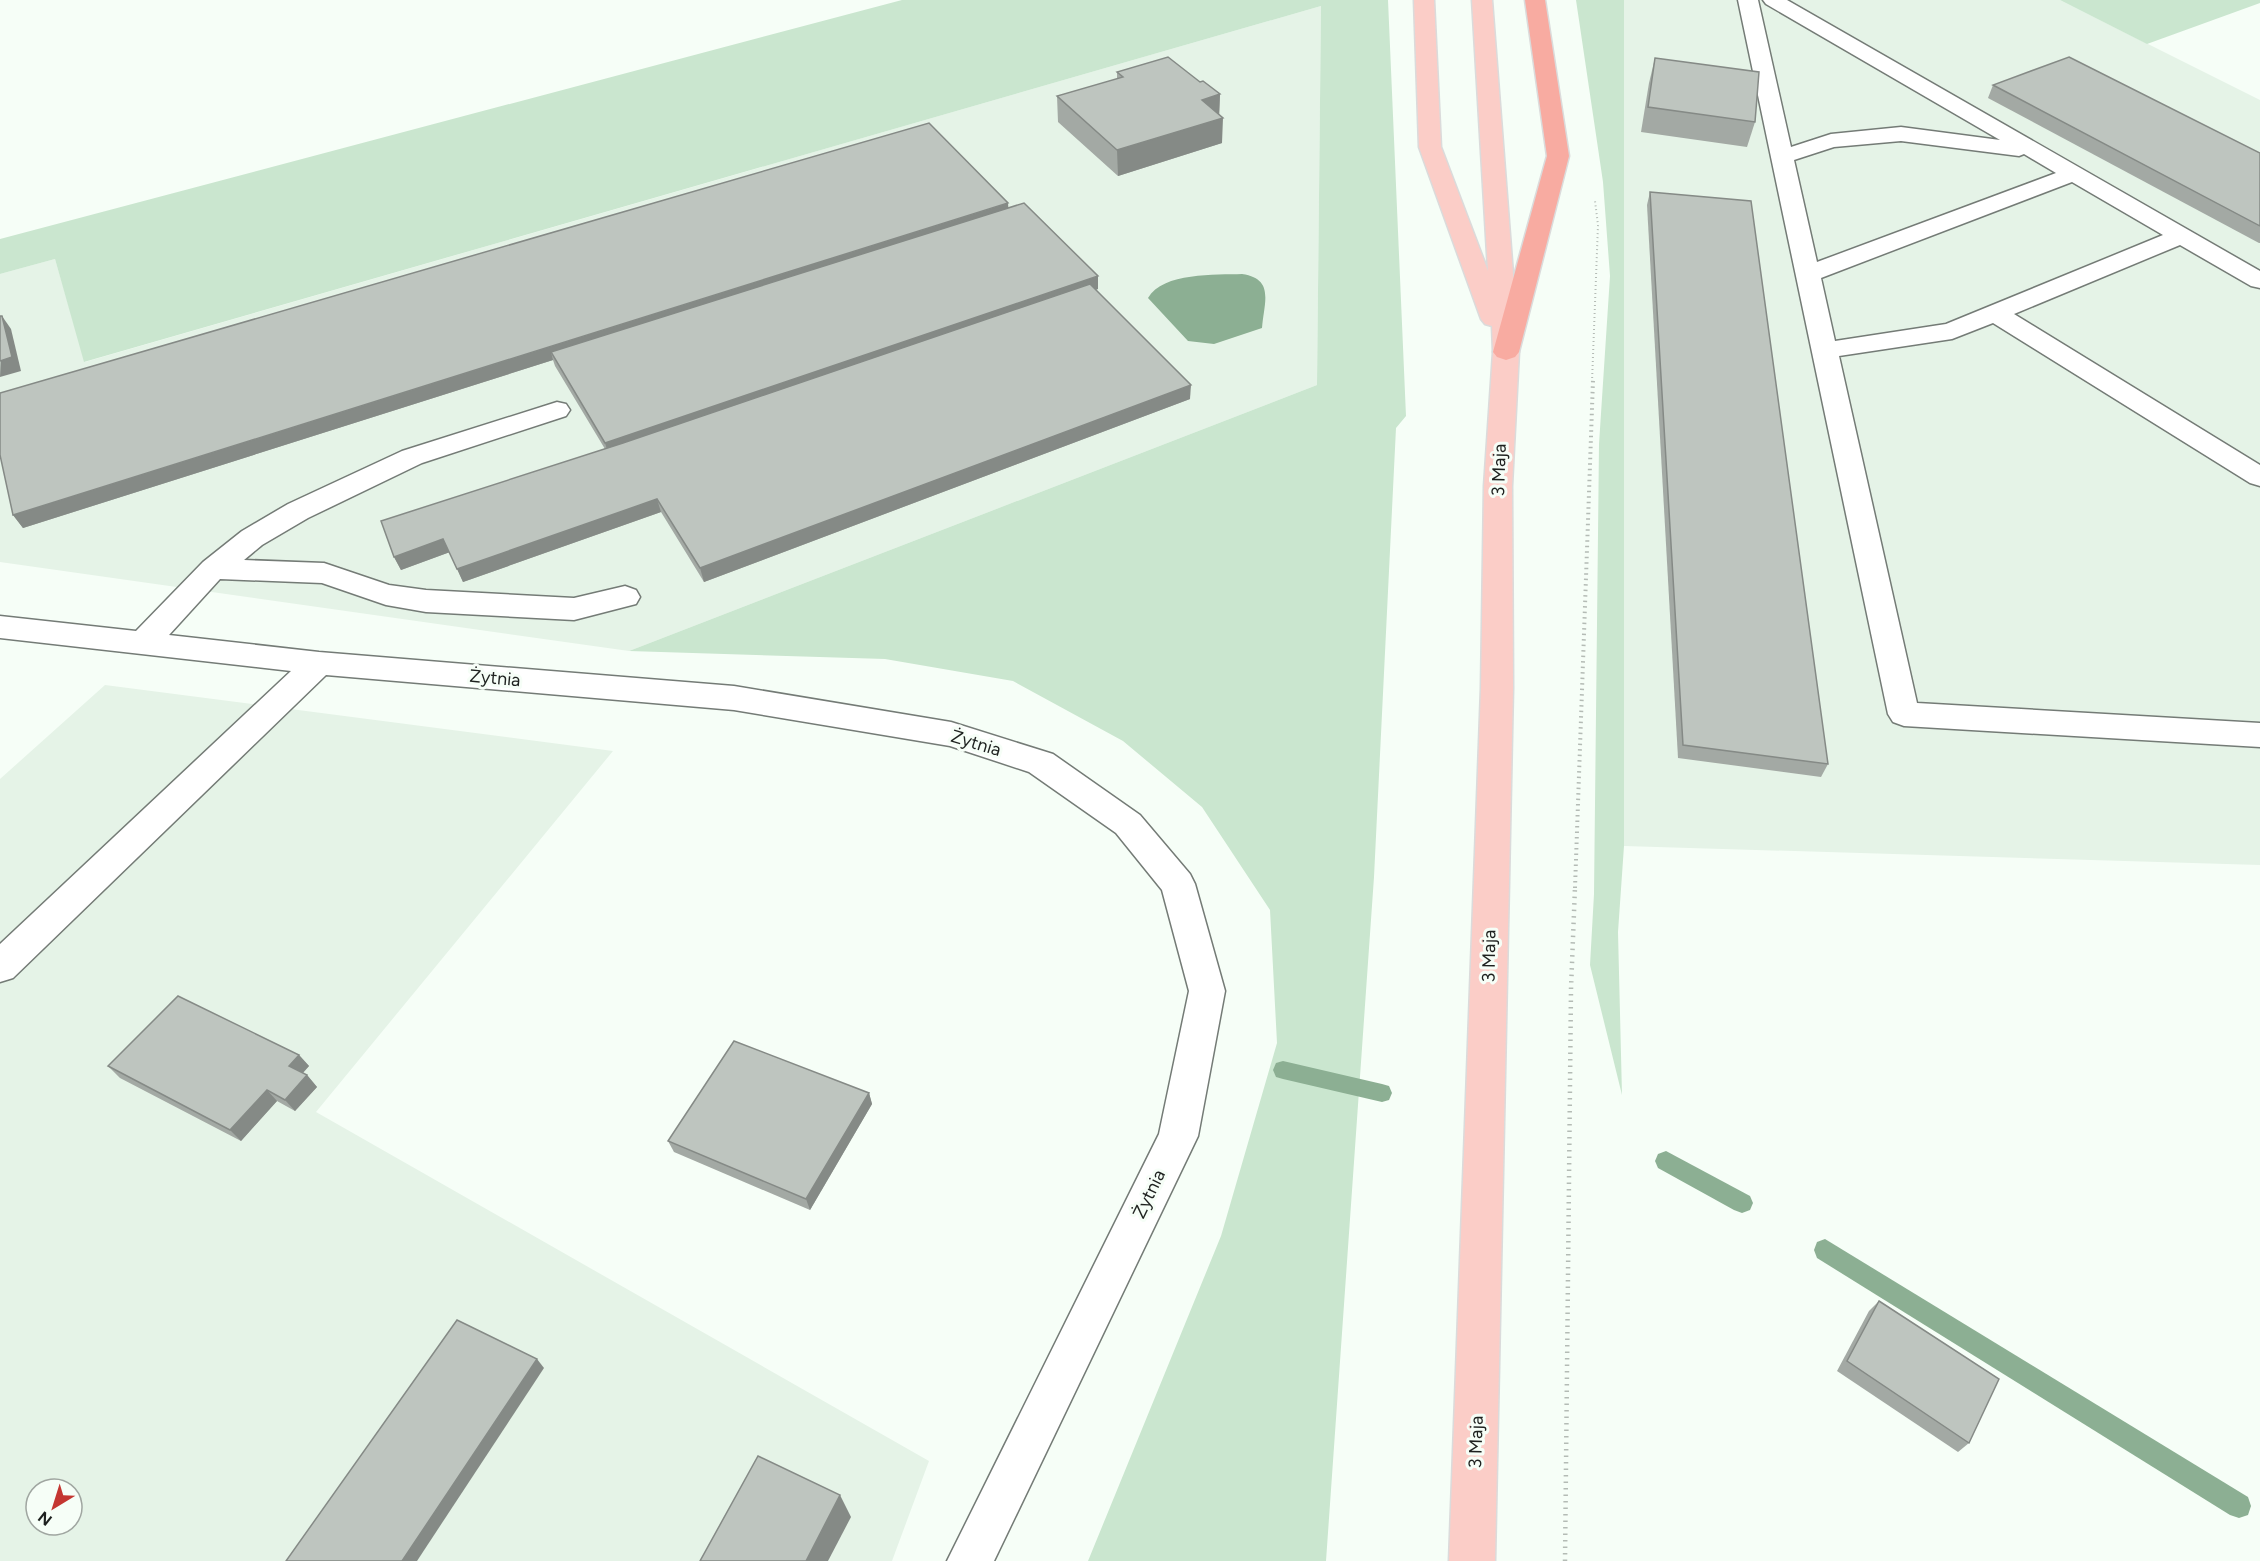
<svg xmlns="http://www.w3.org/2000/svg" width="2260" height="1561" font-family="Figtree,sans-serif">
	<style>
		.built { fill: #e5f3e7; fill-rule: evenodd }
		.green { fill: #cae6cf }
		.water { fill: #8caf93 }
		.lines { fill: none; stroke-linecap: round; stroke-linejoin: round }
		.stream { fill: #8caf93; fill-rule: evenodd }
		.minor-casing { stroke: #747b76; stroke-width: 3 }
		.major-casing { stroke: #dbdbdb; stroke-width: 3 }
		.highway-casing { stroke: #dbdbdb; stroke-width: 3 }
		.path-far2 { stroke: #b4bbb5; stroke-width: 2; stroke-dasharray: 1 3; stroke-linecap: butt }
		.path-far1 { stroke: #b4bbb5; stroke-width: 4; stroke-dasharray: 1.5 4; stroke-linecap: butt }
		.path { stroke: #b4bbb5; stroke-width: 4.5; stroke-dasharray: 1.5 5; stroke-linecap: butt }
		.minor { fill: #fff; fill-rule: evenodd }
		.major { fill: #fbcdc7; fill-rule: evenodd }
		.highway { fill: #f8aba1; fill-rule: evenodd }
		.wall { fill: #a3a9a4 }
		.shaded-wall { fill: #858a86 }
		.building { fill: #bec5bf; stroke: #858a86; stroke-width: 1.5 }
		.labels { text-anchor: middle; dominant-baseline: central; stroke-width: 6; stroke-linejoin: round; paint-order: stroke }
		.street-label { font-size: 18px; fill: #1e211f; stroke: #f6fef7 }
	</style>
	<rect width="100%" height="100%" fill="#f6fef7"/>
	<g class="built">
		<polygon points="1624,0 2060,0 2260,100 2260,865 1624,846"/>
		<polygon points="1321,6 1317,385 629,651 0,562 0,274 55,259 85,362"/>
		<path d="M105,685L613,751L316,1112L929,1461L892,1561H0V779ZM36,1489H72V1525H36Z"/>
	</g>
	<g class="green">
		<polygon points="902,0 1388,0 1406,416 1396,428 1374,877 1326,1561 1088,1561 1221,1236 1277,1043 1270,910 1202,807 1123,741 1013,681 885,659 629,651 1317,385 1321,6 84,362 55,259 0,274 0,239"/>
		<polygon points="1576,0 1624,0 1624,846 1618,932 1622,1095 1590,965 1594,894 1599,444 1610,276 1603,182"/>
		<polygon points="2060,0 2260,0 2260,3 2147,44"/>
	</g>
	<path class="water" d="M1242,274C1275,279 1264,302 1262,328L1214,344L1188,341L1148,298C1163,272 1216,275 1242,274Z"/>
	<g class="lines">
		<g class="stream">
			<polygon points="1283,1061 1382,1084 1389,1086 1392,1093 1389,1100 1382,1102 1283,1079 1276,1077 1273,1070 1276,1063"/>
			<polygon points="1666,1151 1750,1196 1753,1203 1750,1210 1742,1213 1734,1210 1658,1168 1655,1161 1658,1154"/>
			<polygon points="1825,1239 2248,1497 2251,1506 2248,1515 2239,1518 2230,1515 1817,1258 1814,1250 1817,1242"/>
		</g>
		<g class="minor-casing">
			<g id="minor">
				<path d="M1738,0H1758L1791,147L1831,134L1901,127L2000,140L1766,4L1763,0H1787L2260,271V288L2251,286L2180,245L2014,314L2260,465V486L2250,483L1993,323L1952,339L1839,356L1917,703L2260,723V747L1904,726L1893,722L1888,714ZM1901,141L2019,156L2024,154L2056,173L1817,262L1794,160L1834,147ZM2072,182L2163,235L1946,324L1835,341L1821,278Z"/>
				<polygon points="557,402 566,404 570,410 566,416 422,463 308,518 262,545 244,560 324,563 389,585 426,590 574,598 625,586 636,590 640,597 636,604 574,620 426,612 386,605 322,583 220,579 169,635 319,652 734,686 951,722 1053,754 1140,815 1190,874 1195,884 1225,991 1198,1136 994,1561 947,1561 1159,1134 1189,991 1162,890 1116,833 1029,772 950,746 734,710 326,675 13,978 0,982 0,944 291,671 0,638 0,616 136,631 203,562 242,531 288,504 402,451"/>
			</g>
		</g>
		<g class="major-casing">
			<polygon id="major" points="1414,0 1434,0 1441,147 1488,271 1472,0 1492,0 1519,352 1512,486 1513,688 1495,1561 1449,1561 1481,688 1484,486 1493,352 1492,326 1485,324 1481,319 1419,147"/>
		</g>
		<g class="highway-casing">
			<polygon id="highway" points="1525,0 1545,0 1569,156 1519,352 1515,357 1506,360 1497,357 1493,352 1547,156"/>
		</g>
		<polyline class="path-far2" points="1592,382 1598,225 1595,201"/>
		<polyline class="path-far1" points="1575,888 1593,380"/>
		<polyline class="path" points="1565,1561 1571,989 1575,887"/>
		<use href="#minor" class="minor"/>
		<use href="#major" class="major"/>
		<use href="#highway" class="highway"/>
	</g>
	<g class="wall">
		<polygon points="1655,58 1755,122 1747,147 1641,132 1649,83"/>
		<polygon points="1117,72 1200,82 1220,94 1219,115 1222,143 1118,176 1058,122 1057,96 1117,79"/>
		<polygon points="1993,85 2260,153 2260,243 2259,243 1988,98"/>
		<polygon points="1650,192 1828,764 1821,777 1678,758 1647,205"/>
		<polygon points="1008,208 1098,289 1095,290 1190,399 704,582 661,512 463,582 450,552 401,570 394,557 605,449 555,366 553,360 23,528 13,515"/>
		<polygon points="299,1055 309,1066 303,1073 307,1075 317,1087 295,1111 277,1101 241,1141 120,1078 108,1066"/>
		<polygon points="869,1093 872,1104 810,1210 674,1152 668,1141"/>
		<polygon points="1879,1301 1969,1443 1958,1452 1837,1371 1869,1311"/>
	</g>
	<g class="shaded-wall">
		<polygon points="1220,94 1219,119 1223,118 1222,143 1118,176 1117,150 1202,100"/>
		<polygon points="1008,203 1009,216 551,352 553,360 23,528 13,515"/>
		<polygon points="1098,276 1098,289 609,456 605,443"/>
		<polygon points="2,316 11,329 21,371 0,377"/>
		<polygon points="1191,385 1190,399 704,582 700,568"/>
		<polygon points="657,499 661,512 463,582 457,569"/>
		<polygon points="443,539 450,552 401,570 394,557"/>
		<polygon points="299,1055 309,1066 299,1077 289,1066"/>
		<polygon points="307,1075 317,1087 295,1111 285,1100"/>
		<polygon points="267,1090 277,1101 241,1141 230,1130"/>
		<polygon points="869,1093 872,1104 810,1210 806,1199"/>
		<polygon points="537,1359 544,1368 417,1561 402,1561"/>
		<polygon points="840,1495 851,1517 828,1561 806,1561"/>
	</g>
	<g class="building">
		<polygon points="1168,57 1200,82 1203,81 1220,94 1202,100 1223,118 1117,150 1057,96 1123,77 1117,72"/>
		<polygon points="2069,57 2260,153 2260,226 1993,85"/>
		<polygon points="1655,58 1759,72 1755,122 1648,107"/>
		<polygon points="929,123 1008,203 13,515 0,455 0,393"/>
		<polygon points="1650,192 1751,201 1828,764 1683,745"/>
		<polygon points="1024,203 1098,276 605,443 551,352"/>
		<polygon points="1090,284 1191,385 700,568 657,499 457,569 443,539 394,557 381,521 623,443"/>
		<polygon points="0,316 2,316 12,357 0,361"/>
		<polygon points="178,996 299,1055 289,1066 307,1075 285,1100 267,1090 230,1130 108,1066"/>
		<polygon points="734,1041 869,1093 806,1199 668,1141"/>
		<polygon points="1879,1301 1999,1379 1969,1443 1847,1361"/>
		<polygon points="457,1320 537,1359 402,1561 286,1561"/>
		<polygon points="758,1456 840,1495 806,1561 700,1561"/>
	</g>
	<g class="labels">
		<g class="street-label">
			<text transform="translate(1499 470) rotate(-88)">3 Maja</text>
			<text transform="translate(495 678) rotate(5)">Żytnia</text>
			<text transform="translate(976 743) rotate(17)">Żytnia</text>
			<text transform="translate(1489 956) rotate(-89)">3 Maja</text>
			<text transform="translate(1149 1194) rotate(-64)">Żytnia</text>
			<text transform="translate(1476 1442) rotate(-88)">3 Maja</text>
		</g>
	</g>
	<g transform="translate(54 1507) rotate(218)"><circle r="28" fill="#f6fef7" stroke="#a0a6a1" stroke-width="1.5"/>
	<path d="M0-4.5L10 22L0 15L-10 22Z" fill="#c43631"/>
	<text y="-9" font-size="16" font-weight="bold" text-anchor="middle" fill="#1e211f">N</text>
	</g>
</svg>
